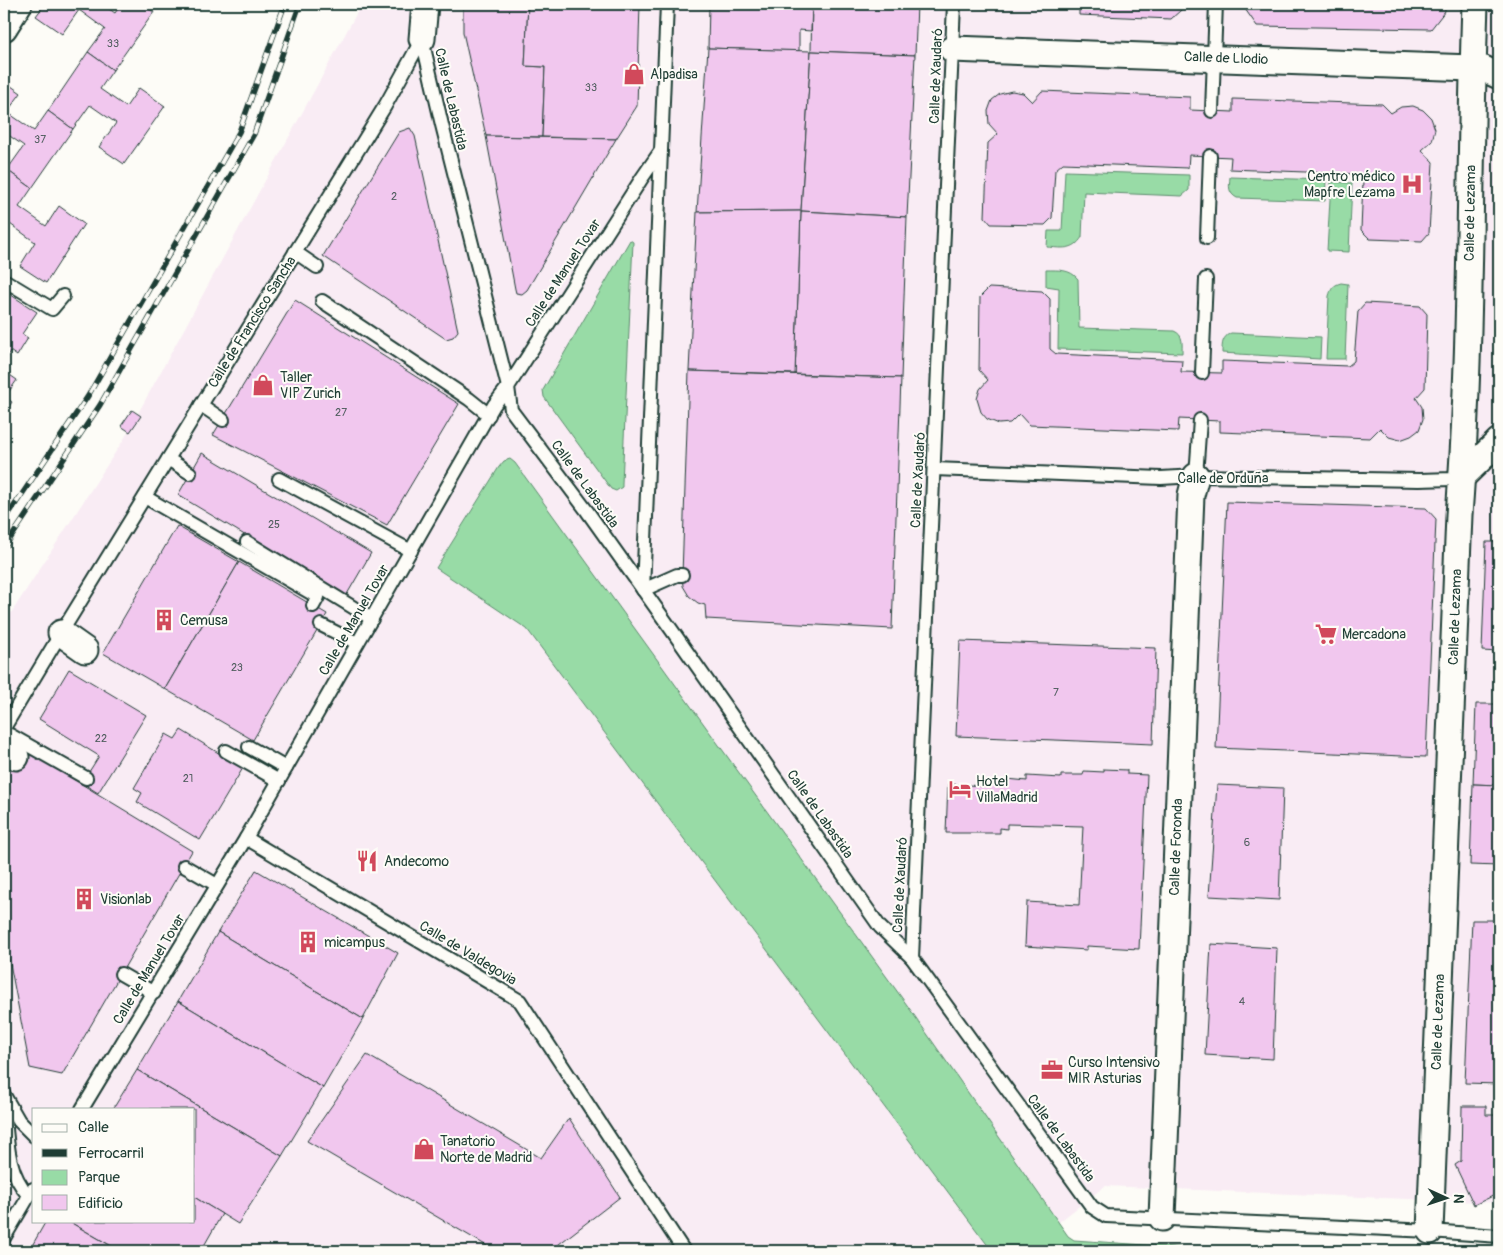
<svg xmlns="http://www.w3.org/2000/svg" width="1503" height="1255" font-family="Pangolin,sans-serif">
	<style>
		.built { fill: #f9ecf4; fill-rule: evenodd }
		.green { fill: #98dba6; stroke: #5c8c6d }
		.building { fill: #f1c7ee; stroke: #1f3d34 }
		.lines { fill: none; stroke-linecap: round; stroke-linejoin: round }
		.service-casing { stroke: #1f3d34; stroke-width: 16 }
		.minor-casing { stroke: #1f3d34; stroke-width: 29 }
		.service { stroke: #fdfcf7; stroke-width: 12 }
		.minor { stroke: #fdfcf7; stroke-width: 25 }
		.rail-casing { stroke: #1f3d34; stroke-width: 5.5 }
		.rail { stroke: #fdfcf7; stroke-width: 4; stroke-dasharray: 11; stroke-linecap: butt }
		.labels { text-anchor: middle; dominant-baseline: central; stroke-width: 4; stroke-linejoin: round; paint-order: stroke }
		.number-label { font-size: 11px; fill: #546062 }
		.street-label { font-size: 14px; fill: #1f3d34; stroke: #fdfcf7 }
		.poi-label { font-size: 14px; fill: #1f3d34; stroke: #fdfcf7; text-anchor: start }
	</style>
	<rect width="100%" height="100%" fill="#fdfcf7"/>
	<filter id="ink" filterUnits="userSpaceOnUse"><feTurbulence type="fractalNoise" baseFrequency=".02" numOctaves="2"/><feDisplacementMap in="SourceGraphic" scale="10" xChannelSelector="R" yChannelSelector="G"/><feConvolveMatrix kernelMatrix="1 2 1 2 8 2 1 2 1" color-interpolation-filters="sRGB"/></filter>
	<g filter="url(#ink)">
		<path class="built" d="M360,4H1499V1203L1105,1186L1022,1251H4V624L124,439L360,7ZM34,1109H194V1221H34Z"/>
		<g class="green">
			<path d="M1065,171L1189,175V190L1182,196L1084,192L1082,237C1074,251 1061,248 1047,247L1048,231H1062Z"/>
			<path d="M1230,177L1326,180L1325,201L1237,198C1228,193 1229,187 1230,177Z"/>
			<polygon points="1331,182 1352,183 1349,252 1327,251"/>
			<polygon points="630,240 633,242 622,483 622,487 616,491 611,489 544,397 543,390"/>
			<path d="M1046,270C1059,270 1070,269 1078,279L1079,328L1174,331C1184,335 1182,344 1182,353L1058,349L1059,288L1046,286Z"/>
			<path d="M1341,283L1348,284L1345,359H1326L1329,296C1331,289 1333,285 1341,283Z"/>
			<path d="M1231,333L1321,337L1320,359L1222,353C1222,344 1222,337 1231,333Z"/>
			<polygon points="510,459 515,463 907,1005 1068,1236 1074,1240 1231,1251 992,1251 527,629 436,568 499,467 504,461"/>
		</g>
		<g class="building">
			<polygon points="45,4 102,4 115,13 121,4 142,4 154,12 113,70 88,52 105,29 79,10 62,34 36,16"/>
			<polygon points="463,4 528,4 525,66 545,67 542,137 486,136 463,32"/>
			<polygon points="528,4 640,4 637,106 616,139 542,137 545,67 525,66"/>
			<polygon points="709,4 812,4 811,31 799,30 799,51 708,48"/>
			<polygon points="812,4 917,4 915,55 811,51"/>
			<polygon points="1079,4 1181,4 1181,10 1171,19 1079,15"/>
			<polygon points="1245,4 1445,4 1445,11 1431,29 1257,26 1245,9"/>
			<polygon points="708,48 811,51 801,211 697,212"/>
			<polygon points="811,51 915,55 907,217 801,211"/>
			<polygon points="88,52 113,70 100,89 126,107 139,88 165,106 124,164 99,147 116,123 90,105 73,129 48,111"/>
			<polygon points="4,81 21,93 7,112 34,131 48,111 73,129 32,188 7,170 24,146 4,132"/>
			<polygon points="1012,91 1023,93 1032,102 1042,91 1190,97 1190,110 1233,112 1233,99 1382,104 1391,113 1401,107 1413,106 1423,110 1431,118 1435,129 1432,141 1422,150 1433,162 1429,233 1422,241 1370,239 1361,230 1363,181 1355,174 1230,169 1231,157 1189,155 1188,168 1063,163 1055,170 1052,218 1045,225 991,224 985,217 988,143 998,134 989,124 988,111 992,100 1000,94"/>
			<polygon points="410,128 415,136 458,331 453,337 446,339 323,256 399,132"/>
			<polygon points="486,136 616,139 527,290 522,294 516,293 515,289"/>
			<polygon points="7,170 32,188 19,207 46,226 59,206 84,224 46,283 20,266 35,242 10,224 4,233 4,175"/>
			<polygon points="801,211 907,217 901,378 795,374"/>
			<polygon points="801,211 795,374 689,371 697,212"/>
			<polygon points="989,288 1042,291 1050,299 1050,349 1056,354 1182,360 1181,372 1222,373 1222,361 1348,366 1354,361 1358,311 1365,303 1420,306 1427,314 1425,388 1416,398 1422,407 1423,419 1419,430 1411,436 1400,440 1389,437 1380,428 1370,438 1220,432 1220,421 1179,419 1178,431 1029,425 1019,414 1010,423 999,424 987,419 981,412 977,399 980,389 988,380 979,370 980,297"/>
			<polygon points="5,291 37,312 22,334 28,338 17,356 10,351 4,362"/>
			<polygon points="295,300 459,404 387,525 213,435"/>
			<polygon points="4,371 17,380 5,397 12,402 4,414"/>
			<polygon points="689,371 901,378 892,629 706,619 705,605 698,603 689,596 683,586 682,575"/>
			<polygon points="132,410 141,416 130,432 121,426"/>
			<polygon points="202,453 371,553 346,596 178,495"/>
			<polygon points="1227,502 1426,508 1436,519 1426,757 1216,748"/>
			<polygon points="177,526 239,562 165,689 103,653"/>
			<polygon points="1486,542 1499,542 1499,652 1482,651"/>
			<polygon points="239,562 327,614 253,740 165,689"/>
			<polygon points="960,641 1156,648 1153,744 956,736"/>
			<polygon points="69,669 146,715 98,793 82,783 99,756 39,719"/>
			<polygon points="1476,704 1499,704 1499,785 1473,784"/>
			<polygon points="181,730 243,768 200,840 137,802 142,793 134,788 166,734 175,739"/>
			<polygon points="22,748 192,851 62,1075 30,1068 4,932 4,778"/>
			<polygon points="1104,769 1127,770 1127,774 1147,775 1139,949 1087,946 1087,950 1025,946 1027,902 1079,905 1083,826 1007,824 1007,829 1000,828 1000,833 946,833 948,784 986,786 986,782 1007,782 1007,779 1027,781 1027,776 1061,778 1061,775 1083,775 1084,771 1104,772"/>
			<polygon points="1473,784 1499,785 1499,866 1470,865"/>
			<polygon points="1217,785 1283,788 1279,900 1209,896"/>
			<polygon points="256,870 398,953 363,1019 218,932"/>
			<polygon points="1472,920 1499,920 1499,1084 1465,1083"/>
			<polygon points="218,932 363,1019 323,1088 178,1001"/>
			<polygon points="1211,944 1277,948 1273,1059 1205,1055"/>
			<polygon points="178,1001 323,1088 282,1156 137,1070"/>
			<polygon points="367,1055 541,1158 569,1118 620,1197 550,1251 484,1251 487,1246 307,1141"/>
			<polygon points="137,1070 282,1156 238,1224 194,1197 194,1109 113,1109"/>
			<polygon points="1462,1106 1486,1106 1486,1115 1499,1115 1499,1193 1474,1205 1455,1165 1461,1161"/>
			<polygon points="194,1197 222,1214 201,1251 120,1251 68,1221 194,1221"/>
			<polygon points="46,1221 68,1221 120,1251 29,1251"/>
		</g>
		<g class="lines">
			<g class="service-casing">
				<g id="service">
					<polyline points="667,4 643,590 677,575 682,575"/>
					<polyline points="422,39 442,125 508,387 511,410 587,511 671,629 880,927 912,958 1092,1207 1106,1216 1430,1231 1499,1236"/>
					<polyline points="1212,111 1216,4"/>
					<polyline points="1207,238 1210,156"/>
					<polyline points="295,252 317,267"/>
					<polyline points="4,280 52,309 63,296"/>
					<polyline points="322,301 469,399 489,415"/>
					<polyline points="1202,373 1206,279"/>
					<polyline points="201,405 223,420"/>
					<polyline points="168,459 190,473"/>
					<polyline points="934,469 1161,478 1196,476 1419,480 1452,479 1462,477"/>
					<polyline points="1196,476 1200,420"/>
					<polyline points="279,479 411,551"/>
					<polyline points="145,497 318,597 313,606"/>
					<polyline points="247,542 372,619"/>
					<polyline points="321,625 357,643"/>
					<polyline points="4,728 61,633 385,106 422,39"/>
					<polyline points="10,735 86,778"/>
					<polyline points="249,747 286,768"/>
					<polyline points="226,751 279,781"/>
					<polyline points="246,838 520,1001 684,1251"/>
					<polyline points="184,866 217,885"/>
					<polyline points="912,958 954,4"/>
					<polyline points="121,974 154,993"/>
					<polyline points="4,1095 19,1121 34,1136"/>
					<path d="M4,1105C7,1136 6,1172 29,1196"/>
					<polyline points="82,1109 246,838 494,405 508,387 642,178 660,152"/>
					<polyline points="4,1238 33,1189"/>
				</g>
			</g>
			<g class="minor-casing">
				<g id="minor">
					<polyline points="4,28 19,4"/>
					<polyline points="422,39 425,4"/>
					<polyline points="952,49 1472,68 1484,69 1499,76"/>
					<polyline points="1462,477 1499,441"/>
					<polyline points="61,633 85,650"/>
					<polyline points="4,750 16,757"/>
					<polyline points="1162,1218 1191,495 1196,476"/>
					<path d="M1430,1231L1459,515C1472,345 1469,174 1475,4"/>
				</g>
			</g>
			<use href="#service" class="service"/>
			<use href="#minor" class="minor"/>
			<g class="rail-casing">
				<g id="rail">
					<polyline points="4,521 88,396 239,132 285,4"/>
					<polyline points="4,548 100,405 254,134 300,4"/>
				</g>
			</g>
			<use href="#rail" class="rail"/>
		</g>
	</g>
	<defs>
		<g id="shop-bare" transform="scale(1.725)"><path d="M-5-2.5h2.3a2.7 3.5 0 0 1 5.4 0H5L5.5 6h-11ZM-1.5-2.5h3a1.5 2.3 0 0 0-3 0Z" fill="#d1495b" stroke="#fdfcf7" stroke-width="2.5" paint-order="stroke"/></g>
		<g id="hospital-bare" transform="scale(1.725)"><path d="M-5-5h3v3.5h4V-5h3V5h-3V1.5h-4V5h-3Z" fill="#d1495b" stroke="#fdfcf7" stroke-width="2.5" paint-order="stroke"/></g>
		<g id="building-bare" transform="scale(1.725)"><path d="M-4-6H4V6H1V3H-1V6H-4ZM-2.5-4.3h1.7v1.8h-1.7ZM.8-4.3h1.7v1.8H.8ZM-2.5-1h1.7V.8h-1.7ZM.8-1h1.7V.8H.8Z" fill="#d1495b" stroke="#fdfcf7" stroke-width="2.5" paint-order="stroke"/></g>
		<g id="supermarket-bare" transform="scale(1.725)"><path d="M-6-5.5h2.5l.6 2H6L4.5 2H-2.5L-4.4-4H-6ZM-1.5 3.2a1.3 1.3 0 1 0 .1 0ZM3 3.2a1.3 1.3 0 1 0 .1 0Z" fill="#d1495b" stroke="#fdfcf7" stroke-width="2.5" paint-order="stroke"/></g>
		<g id="hotel-bare" transform="scale(1.725)"><path d="M-6-4.5h1.5V1H6V5H4.5V3h-9V5H-6ZM-4 0a1.8 1.8 0 1 1 3.6 0ZM.5 0V-2.5h3Q6-2.5 6 0Z" fill="#d1495b" stroke="#fdfcf7" stroke-width="2.5" paint-order="stroke"/></g>
		<g id="restaurant-bare" transform="scale(1.725)"><path d="M-5-6h1v4h1v-4h1v4h1v-4h1v5L-1.5 .5V6h-2V.5L-5-1ZM5-6V6H3V1.5H1.5Q1.5-4 5-6Z" fill="#d1495b" stroke="#fdfcf7" stroke-width="2.5" paint-order="stroke"/></g>
		<g id="office-bare" transform="scale(1.725)"><path d="M-6-3h4V-5.5h4V-3h4V5H-6ZM-1-4.5V-3h2v-1.5ZM-6 0V1H6V0Z" fill="#d1495b" stroke="#fdfcf7" stroke-width="2.5" paint-order="stroke"/></g>
	</defs>
	<g fill-rule="evenodd">
		<use href="#shop-bare" x="634" y="74"/>
		<use href="#hospital-bare" x="1412" y="184"/>
		<use href="#shop-bare" x="263" y="385"/>
		<use href="#building-bare" x="164" y="620"/>
		<use href="#supermarket-bare" x="1326" y="634"/>
		<use href="#hotel-bare" x="960" y="789"/>
		<use href="#restaurant-bare" x="367" y="861"/>
		<use href="#building-bare" x="84" y="899"/>
		<use href="#building-bare" x="308" y="942"/>
		<use href="#office-bare" x="1052" y="1070"/>
		<use href="#shop-bare" x="424" y="1149"/>
	</g>
	<g class="labels">
		<g class="number-label">
			<text x="113" y="43">33</text>
			<text x="591" y="87">33</text>
			<text x="40" y="139">37</text>
			<text x="394" y="196">2</text>
			<text x="341" y="412">27</text>
			<text x="274" y="524">25</text>
			<text x="237" y="667">23</text>
			<text x="1056" y="692">7</text>
			<text x="101" y="738">22</text>
			<text x="188" y="778">21</text>
			<text x="1247" y="842">6</text>
			<text x="1242" y="1001">4</text>
		</g>
		<g class="street-label">
			<text transform="translate(1226 58) rotate(2)">Calle de Llodio</text>
			<text transform="translate(936 76) rotate(-88)">Calle de Xaudaró</text>
			<text transform="translate(451 99) rotate(77)">Calle de Labastida</text>
			<text transform="translate(1470 213) rotate(-89)">Calle de Lezama</text>
			<text transform="translate(563 273) rotate(-57)">Calle de Manuel Tovar</text>
			<text transform="translate(252 322) rotate(-58)">Calle de Francisco Sancha</text>
			<text x="1223" y="478">Calle de Orduña</text>
			<text transform="translate(918 480) rotate(-87)">Calle de Xaudaró</text>
			<text transform="translate(585 484) rotate(54)">Calle de Labastida</text>
			<text transform="translate(1455 617) rotate(-88)">Calle de Lezama</text>
			<text transform="translate(354 620) rotate(-60)">Calle de Manuel Tovar</text>
			<text transform="translate(820 814) rotate(55)">Calle de Labastida</text>
			<text transform="translate(1176 847) rotate(-88)">Calle de Foronda</text>
			<text transform="translate(900 885) rotate(-87)">Calle de Xaudaró</text>
			<text transform="translate(468 953) rotate(31)">Calle de Valdegovia</text>
			<text transform="translate(149 969) rotate(-59)">Calle de Manuel Tovar</text>
			<text transform="translate(1438 1022) rotate(-88)">Calle de Lezama</text>
			<text transform="translate(1061 1138) rotate(54)">Calle de Labastida</text>
		</g>
		<g class="poi-label">
			<text x="650" y="74">Alpadisa</text>
			<text x="1395" y="176" text-anchor="end">Centro médico<tspan x="1395" dy="16">Mapfre Lezama</tspan></text>
			<text x="280" y="377">Taller<tspan x="280" dy="16">VIP Zurich</tspan></text>
			<text x="180" y="620">Cemusa</text>
			<text x="1342" y="634">Mercadona</text>
			<text x="976" y="781">Hotel<tspan x="976" dy="16">VillaMadrid</tspan></text>
			<text x="384" y="861">Andecomo</text>
			<text x="100" y="899">Visionlab</text>
			<text x="324" y="942">micampus</text>
			<text x="1068" y="1062">Curso Intensivo<tspan x="1068" dy="16">MIR Asturias</tspan></text>
			<text x="440" y="1141">Tanatorio<tspan x="440" dy="16">Norte de Madrid</tspan></text>
		</g>
	</g>
	<rect width="1503" height="1255" fill="none" stroke="#fdfcf7" stroke-width="20"/>
	<rect x="10" y="10" width="1483" height="1235" fill="none" stroke="#1f3d34" stroke-width="2" filter="url(#ink)"/>
	<rect x="32" y="1108" width="162" height="115" fill="#fdfcf7" stroke="#a4b0a9"/>
	<rect x="42" y="1124" width="25" height="8" fill="#fdfcf7" stroke="#a4b0a9"/>
	<text x="78" y="1132" font-size="15" fill="#1f3d34">Calle</text>
	<rect x="42" y="1149" width="25" height="8" fill="#1f3d34" stroke="#a4b0a9"/>
	<text x="78" y="1158" font-size="15" fill="#1f3d34">Ferrocarril</text>
	<rect x="42" y="1170" width="25" height="15" fill="#98dba6" stroke="#a4b0a9"/>
	<text x="78" y="1182" font-size="15" fill="#1f3d34">Parque</text>
	<rect x="42" y="1195" width="25" height="15" fill="#f1c7ee" stroke="#a4b0a9"/>
	<text x="78" y="1208" font-size="15" fill="#1f3d34">Edificio</text>
	<g transform="translate(1446 1198) rotate(93)" stroke="#fdfcf7" stroke-width="4" paint-order="stroke">
	<path d="M0-4L9 19L0 12L-9 19Z" fill="#1f3d34"/>
	<text y="-8" font-size="14" font-weight="bold" text-anchor="middle" fill="#1f3d34">N</text>
	</g>
</svg>
